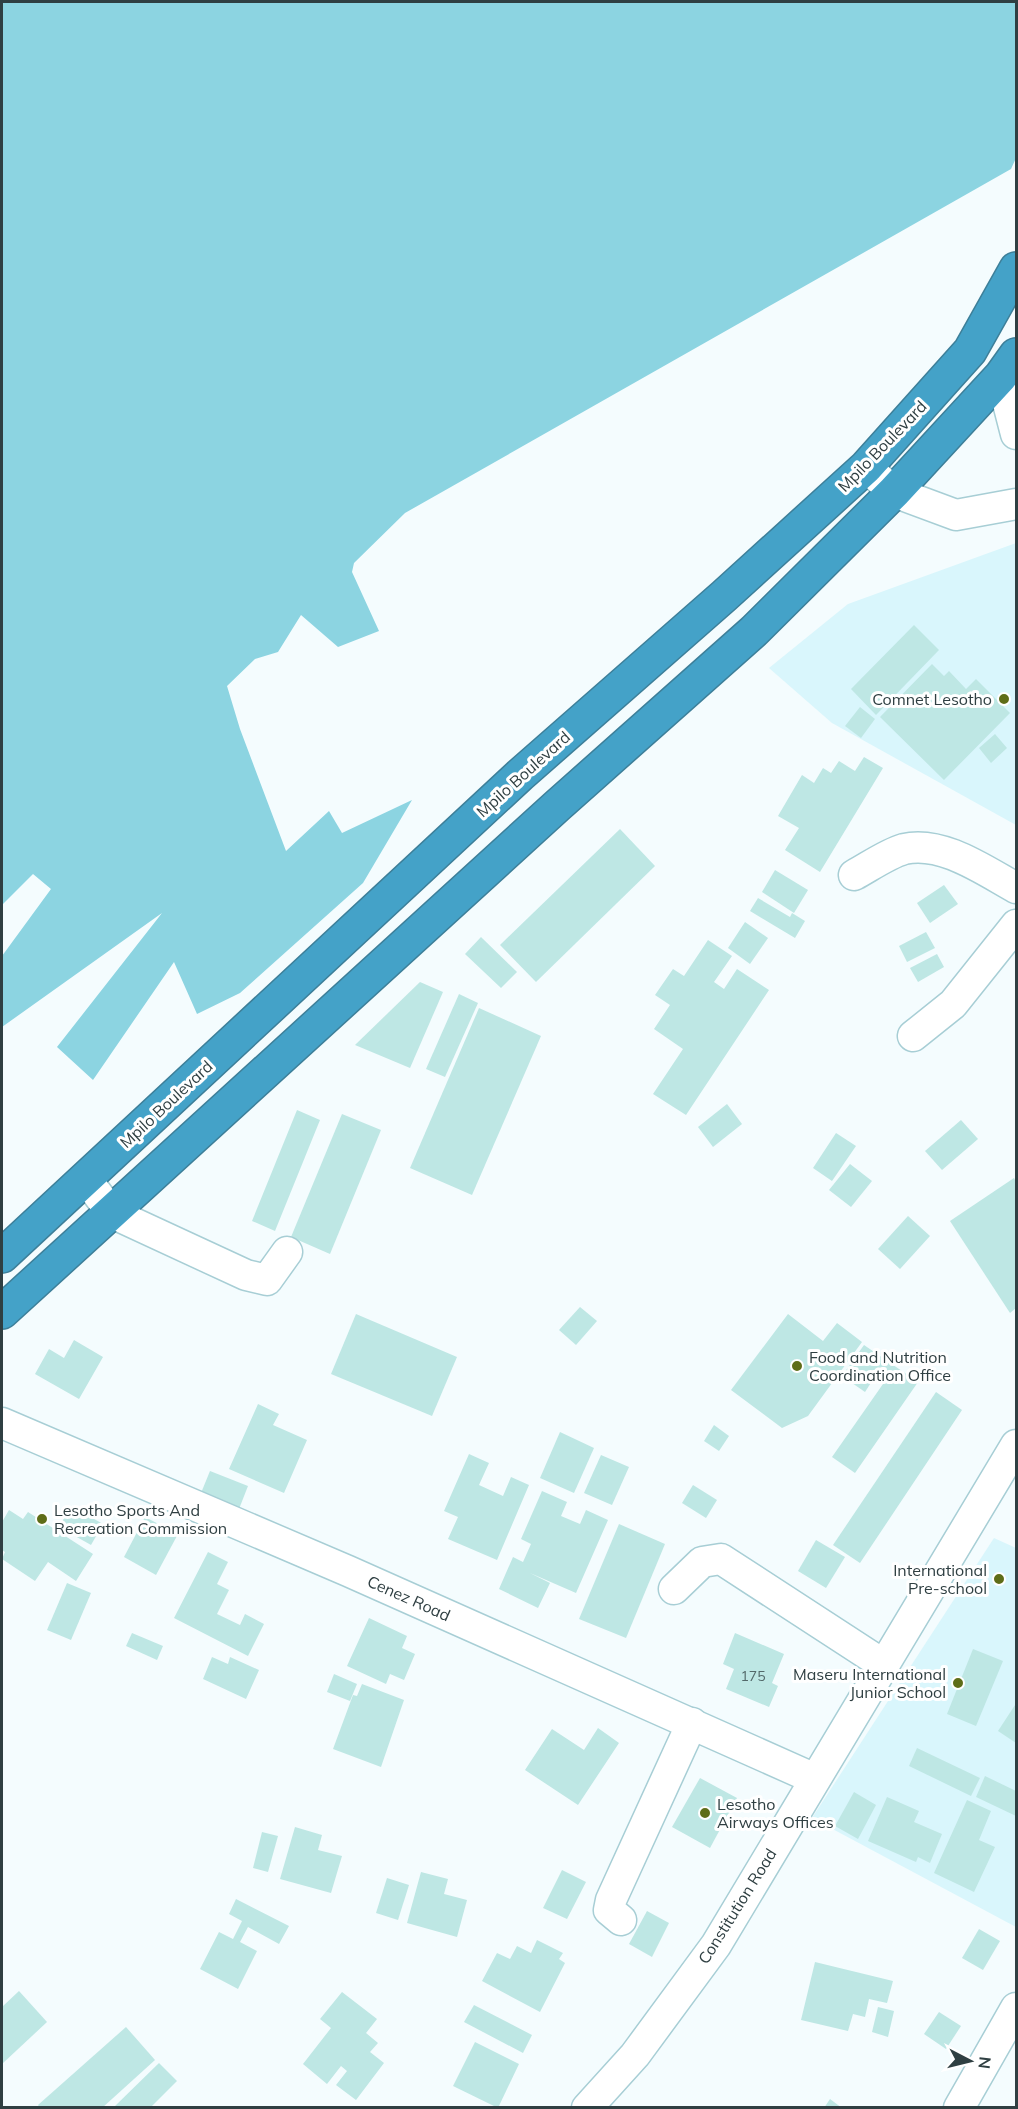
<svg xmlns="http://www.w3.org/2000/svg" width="1018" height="2109" font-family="Mulish,sans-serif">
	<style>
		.built { fill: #d9f6fc }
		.green { fill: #8cd4e1 }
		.building { fill: #bee7e4 }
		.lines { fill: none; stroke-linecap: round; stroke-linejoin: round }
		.minor-casing { stroke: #a7ced5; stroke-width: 33 }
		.highway-casing { stroke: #3d7f99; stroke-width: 36 }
		.minor { stroke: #fff; stroke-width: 30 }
		.highway { stroke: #44a2c8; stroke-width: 33 }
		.poi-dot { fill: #5e6d18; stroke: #fff; stroke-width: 2 }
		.labels { text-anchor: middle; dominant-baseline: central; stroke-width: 6; stroke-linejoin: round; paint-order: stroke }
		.number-label { font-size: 14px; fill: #53696a }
		.street-label { font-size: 16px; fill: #2f3f42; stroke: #fff }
		.poi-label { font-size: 16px; fill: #2f3f42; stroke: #fff; text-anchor: end }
	</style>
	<rect width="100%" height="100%" fill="#f4fcfe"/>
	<g class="built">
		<polygon points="1016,543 1016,825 832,723 769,668 848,604"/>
		<polygon points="994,1538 1016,1548 1016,1927 812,1818"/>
	</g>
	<polygon class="green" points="2,2 1016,2 1016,158 1011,169 405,513 354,563 352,572 379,631 338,647 301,615 278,652 255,659 227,686 240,729 286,851 329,811 342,833 412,800 363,883 240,993 197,1014 174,962 93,1080 57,1047 162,913 2,1027 2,956 51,889 33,874 2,905"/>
	<g class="building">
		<polygon points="914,625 939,650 876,715 851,689"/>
		<polygon points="932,664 944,676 949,671 966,689 976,679 1010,713 944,780 880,717"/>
		<polygon points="860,707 875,719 861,738 845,726"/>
		<polygon points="995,734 1007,748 991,763 979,748"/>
		<polygon points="864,757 883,768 820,872 785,850 799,828 778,816 802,775 814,783 823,768 831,773 839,761 855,771"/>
		<polygon points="620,829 655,866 536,982 500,945"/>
		<polygon points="775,870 808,890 794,913 762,892"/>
		<polygon points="944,885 958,904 930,923 917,903"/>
		<polygon points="758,898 790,917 792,913 805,921 795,938 750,911"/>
		<polygon points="745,922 768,938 750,964 728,948"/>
		<polygon points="926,932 935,948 907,962 899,946"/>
		<polygon points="481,937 517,972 501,988 465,954"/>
		<polygon points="708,940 732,956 714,982 724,989 737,969 769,990 686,1115 653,1094 683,1049 654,1029 670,1005 655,995 673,969 684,976"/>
		<polygon points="937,954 944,967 918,982 910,968"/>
		<polygon points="420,982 443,992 410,1068 355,1045"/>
		<polygon points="459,994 478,1003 445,1077 426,1069"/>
		<polygon points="479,1008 541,1036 472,1195 410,1168"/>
		<polygon points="727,1104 742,1124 713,1147 698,1127"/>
		<polygon points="297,1110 320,1120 275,1231 252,1221"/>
		<polygon points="342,1114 381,1130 330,1254 291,1237"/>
		<polygon points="961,1120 978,1139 942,1170 925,1151"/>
		<polygon points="836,1133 856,1146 832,1181 813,1168"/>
		<polygon points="850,1164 872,1181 851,1207 829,1190"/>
		<polygon points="1014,1178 1016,1182 1016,1308 1010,1313 950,1221"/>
		<polygon points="908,1216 930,1236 900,1269 878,1249"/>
		<polygon points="580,1307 597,1321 576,1345 559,1330"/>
		<polygon points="356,1314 457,1357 432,1416 331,1374"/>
		<polygon points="788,1314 823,1341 837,1323 862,1342 808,1416 782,1428 731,1390"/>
		<polygon points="74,1340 103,1357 79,1399 35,1374 49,1349 64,1358"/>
		<polygon points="864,1345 918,1382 855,1473 832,1457 883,1384 874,1378 865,1392 842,1376"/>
		<polygon points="936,1392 962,1410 860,1563 833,1545"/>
		<polygon points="258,1404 279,1414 273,1425 307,1440 284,1493 229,1469"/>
		<polygon points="714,1425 729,1436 719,1451 704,1441"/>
		<polygon points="560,1432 594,1448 574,1493 540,1478"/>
		<polygon points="469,1454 489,1463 479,1485 503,1496 511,1477 529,1485 497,1560 448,1539 458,1517 444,1511"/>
		<polygon points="601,1455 629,1467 612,1505 584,1493"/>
		<polygon points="210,1471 248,1486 239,1509 201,1493"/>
		<polygon points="693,1485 717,1500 706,1518 682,1503"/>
		<polygon points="542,1491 567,1502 561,1516 580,1524 586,1510 608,1520 576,1593 530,1573 550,1583 538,1608 499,1589 513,1557 523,1562 531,1544 521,1539"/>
		<polygon points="71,1506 103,1524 91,1545 59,1527"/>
		<polygon points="9,1510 23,1519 28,1512 93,1554 76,1581 48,1562 35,1581 2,1559 5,1552 2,1550 2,1522"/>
		<polygon points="145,1517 178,1534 156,1575 124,1557"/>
		<polygon points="619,1524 665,1544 626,1638 579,1619"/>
		<polygon points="816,1540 845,1557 826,1588 798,1571"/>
		<polygon points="208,1552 228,1562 217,1584 229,1590 217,1614 240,1625 245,1614 264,1624 248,1656 174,1618"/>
		<polygon points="67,1583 91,1593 71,1640 47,1630"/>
		<polygon points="369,1618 407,1636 402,1648 415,1654 404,1680 390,1674 386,1684 347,1666"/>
		<polygon points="132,1633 163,1646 157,1660 126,1646"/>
		<polygon points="735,1633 784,1654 772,1683 778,1686 769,1707 726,1689 734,1669 723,1664"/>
		<polygon points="973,1649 1003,1661 976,1726 947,1714"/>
		<polygon points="212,1657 228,1664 230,1657 259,1670 246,1699 203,1679"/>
		<polygon points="334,1674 357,1684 350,1701 327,1692"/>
		<polygon points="362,1684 404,1700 381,1767 333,1749 353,1695 357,1696"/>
		<polygon points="1015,1705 1016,1707 1016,1743 998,1731"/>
		<polygon points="598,1728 619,1743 578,1805 525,1770 552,1729 584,1750"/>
		<polygon points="917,1748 980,1778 971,1796 909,1766"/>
		<polygon points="985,1776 1016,1791 1016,1816 976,1797"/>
		<polygon points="700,1778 737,1798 710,1848 672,1827"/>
		<polygon points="854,1792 876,1805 858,1839 835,1826"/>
		<polygon points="887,1797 919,1811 914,1822 942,1834 930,1863 918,1857 916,1862 868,1841"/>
		<polygon points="967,1800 991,1811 979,1840 995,1847 974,1892 934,1873"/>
		<polygon points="295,1827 322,1835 318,1850 342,1856 331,1893 280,1879"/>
		<polygon points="262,1832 278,1836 268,1872 253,1868"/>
		<polygon points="562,1870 586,1882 567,1919 543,1908"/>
		<polygon points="421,1872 448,1879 444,1894 467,1900 457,1937 407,1923"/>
		<polygon points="387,1878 409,1885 398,1920 376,1913"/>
		<polygon points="236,1899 289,1926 279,1944 248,1927 240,1942 257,1951 238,1989 200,1969 219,1932 233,1939 242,1921 229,1914"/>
		<polygon points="647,1911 669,1923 652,1957 629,1944"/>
		<polygon points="979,1929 1000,1941 983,1970 962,1958"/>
		<polygon points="537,1940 563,1953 559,1959 565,1963 540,2012 482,1981 497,1953 510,1959 517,1946 531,1953"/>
		<polygon points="815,1962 893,1981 887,2003 869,1999 865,2017 853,2014 848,2031 801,2020"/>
		<polygon points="19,1991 47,2022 2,2064 2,2007"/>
		<polygon points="342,1992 377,2019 366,2033 378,2043 370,2052 384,2063 356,2100 336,2085 347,2071 341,2066 327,2084 303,2064 331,2028 320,2019"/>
		<polygon points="474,2005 532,2035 523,2053 464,2022"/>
		<polygon points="878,2007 894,2011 888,2037 872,2032"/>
		<polygon points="939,2012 961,2026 946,2049 924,2034"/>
		<polygon points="126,2027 155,2060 102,2108 40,2108 38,2105"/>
		<polygon points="475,2042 519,2064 498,2108 453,2086"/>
		<polygon points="159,2063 177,2081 150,2108 113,2108"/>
		<polygon points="830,2099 842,2108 824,2108"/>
	</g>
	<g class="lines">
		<g class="minor-casing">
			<g id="minor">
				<polyline points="1001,376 1016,434"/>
				<polyline points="866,467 894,492 956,515 1016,504"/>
				<path d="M854,875C869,867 887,854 904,849C942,840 985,871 1016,888"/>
				<polyline points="913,1036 953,1004 1016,925"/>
				<polyline points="86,1179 112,1213 246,1275 267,1280 287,1252"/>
				<polyline points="2,1423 348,1571 815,1779"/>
				<polyline points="674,1589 702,1562 721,1559 884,1665"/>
				<polyline points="621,1920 609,1910 611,1900 692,1723"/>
				<polyline points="587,2108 635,2055 716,1945 1016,1445"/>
				<polyline points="959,2108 1016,2008"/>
			</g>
		</g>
		<g class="highway-casing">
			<g id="highway">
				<polyline points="2,1256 520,775 724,596 866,467 970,351 1016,269"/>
				<polyline points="2,1312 557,806 754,631 894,492 1001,376 1016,355"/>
			</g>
		</g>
		<use href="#minor" class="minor"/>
		<use href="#highway" class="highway"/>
	</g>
	<g class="poi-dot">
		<circle cx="1004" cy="699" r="6"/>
		<circle cx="797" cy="1366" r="6"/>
		<circle cx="42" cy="1519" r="6"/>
		<circle cx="999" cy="1579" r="6"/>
		<circle cx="958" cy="1683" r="6"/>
		<circle cx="705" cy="1813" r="6"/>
	</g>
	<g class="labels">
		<g class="number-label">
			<text x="753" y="1676">175</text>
		</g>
		<g class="street-label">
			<text transform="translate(882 446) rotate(-46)">Mpilo Boulevard</text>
			<text transform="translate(523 774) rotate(-42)">Mpilo Boulevard</text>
			<text transform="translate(166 1104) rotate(-43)">Mpilo Boulevard</text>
			<text transform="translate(409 1598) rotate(24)">Cenez Road</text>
			<text transform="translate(737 1906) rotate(-58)">Constitution Road</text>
		</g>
		<g class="poi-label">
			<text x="992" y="699">Comnet Lesotho</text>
			<text x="809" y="1357" text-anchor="start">Food and Nutrition<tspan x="809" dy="18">Coordination Office</tspan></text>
			<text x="54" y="1510" text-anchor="start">Lesotho Sports And<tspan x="54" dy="18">Recreation Commission</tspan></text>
			<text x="987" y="1570">International<tspan x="987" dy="18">Pre-school</tspan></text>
			<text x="946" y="1674">Maseru International<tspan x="946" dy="18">Junior School</tspan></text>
			<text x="717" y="1804" text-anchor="start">Lesotho<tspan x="717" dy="18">Airways Offices</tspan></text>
		</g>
	</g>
	<rect width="1018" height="2109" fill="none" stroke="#2f3f42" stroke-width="6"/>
	<g transform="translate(970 2061) rotate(97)" stroke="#ffffff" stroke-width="4.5" paint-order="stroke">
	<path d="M0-4.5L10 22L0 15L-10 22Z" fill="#2f3f42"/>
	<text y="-9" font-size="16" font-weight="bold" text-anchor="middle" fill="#2f3f42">N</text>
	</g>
</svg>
